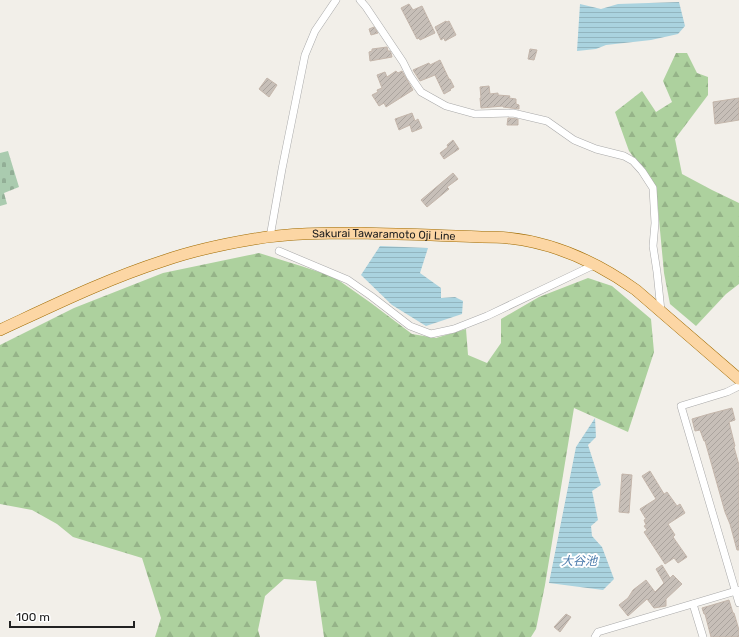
<svg xmlns="http://www.w3.org/2000/svg" width="739" height="637" font-family="Rubik,'Noto Sans JP',sans-serif">
	<style>
		.forest { fill: url(#forest-firs) }
		.cemetery { fill: url(#cemetery-stones) }
		.water { fill: url(#water-rules) }
		.building { fill: url(#building-hatch); stroke: #c4b6ab }
		.lines { fill: none; stroke-linecap: round; stroke-linejoin: round }
		.street-casing { stroke: #a9a9a9; stroke-width: 8 }
		.primary-casing { stroke: #a06b00; stroke-width: 12 }
		.street { stroke: #fff; stroke-width: 7 }
		.primary { stroke: #fcd6a4; stroke-width: 11 }
		.labels { text-anchor: middle; dominant-baseline: central; stroke-width: 4; stroke-linejoin: round; paint-order: stroke }
		.street-label { font-size: 11px; fill: #222; stroke: #fff }
		.water-label { font-size: 12px; font-style: italic; fill: #4a7aab; stroke: #fff }
	</style>
	<defs>
		<pattern id="forest-firs" width="22" height="20" patternUnits="userSpaceOnUse"><rect width="22" height="20" fill="#add19e"/><path d="M5 1l3.5 6h-7zM16 11l3.5 6h-7z" fill="#95b388"/></pattern>
		<pattern id="cemetery-stones" width="16" height="16" patternUnits="userSpaceOnUse"><rect width="16" height="16" fill="#aacbaf"/><path d="M2 7V4a2 2 0 0 1 4 0v3zM10 15v-3a2 2 0 0 1 4 0v3z" fill="#92ae96"/></pattern>
		<pattern id="water-rules" width="6" height="5" patternUnits="userSpaceOnUse"><rect width="6" height="5" fill="#aad3df"/><path d="M0 2.5h6" fill="none" stroke="#92b5bf"/></pattern>
		<pattern id="building-hatch" width="6" height="6" patternUnits="userSpaceOnUse"><rect width="6" height="6" fill="#c7bfb8"/><path d="M-1 1l2-2M0 6l6-6M5 7l2-2" fill="none" stroke="#aba49e"/></pattern>
	</defs>
	<rect width="100%" height="100%" fill="#f2efe9"/>
	<g class="forest">
		<polygon points="676,53 687,53 697,73 708,77 708,95 675,139 682,174 712,190 739,203 739,284 726,294 696,326 670,304 664,273 656,187 629,151 615,112 642,91 656,112 672,102 663,81"/>
		<polygon points="259,253 301,266 334,277 371,303 412,334 436,338 466,329 468,355 487,363 501,343 501,319 539,297 588,278 612,286 651,319 654,352 628,432 574,408 545,585 536,629 531,637 324,637 316,581 284,579 265,596 258,630 260,637 155,637 161,618 142,558 73,537 57,524 32,510 0,504 0,345 74,308 163,273"/>
	</g>
	<polygon class="cemetery" points="8,151 19,187 4,193 7,204 0,206 0,153"/>
	<g class="water">
		<polygon points="679,2 685,26 678,34 651,40 606,45 596,49 577,51 580,4 601,9 618,4"/>
		<polygon points="380,246 428,248 420,273 441,288 441,298 455,297 463,301 462,314 426,326 392,305 361,275"/>
		<polygon points="595,418 596,437 588,445 601,485 592,491 598,520 591,526 592,536 602,547 614,579 603,590 549,583 576,447"/>
	</g>
	<g class="building">
		<polygon points="409,4 413,10 422,6 435,33 420,40 419,38 417,39 401,8"/>
		<polygon points="446,21 447,22 449,21 456,35 445,41 444,38 441,40 435,27"/>
		<polygon points="374,27 378,33 371,35 369,29"/>
		<polygon points="387,47 388,51 390,51 391,53 392,57 370,61 369,52 372,51 372,49"/>
		<polygon points="530,49 537,50 534,60 528,59"/>
		<polygon points="440,60 449,79 450,79 454,87 450,89 451,90 444,94 435,75 420,81 413,70 429,63 430,65"/>
		<polygon points="396,71 398,73 402,71 413,90 386,107 384,103 379,106 372,95 378,92 377,90 382,88 377,75 385,72 387,77"/>
		<polygon points="267,78 277,85 269,97 259,89"/>
		<polygon points="489,86 490,94 498,93 498,95 510,96 509,98 516,99 516,104 519,105 519,109 503,107 503,106 481,108 480,98 481,98 480,87"/>
		<polygon points="739,98 739,120 715,124 713,102"/>
		<polygon points="412,113 415,121 418,119 422,128 412,132 410,125 399,130 395,119"/>
		<polygon points="508,118 518,119 518,125 507,125"/>
		<polygon points="453,140 459,149 444,159 440,153 448,147 447,145"/>
		<polygon points="453,173 458,179 447,187 449,189 427,207 421,200"/>
		<polygon points="732,408 735,420 729,422 735,446 734,447 739,465 739,550 737,550 730,524 725,512 705,441 704,441 700,430 695,431 692,419 709,414"/>
		<polygon points="650,471 664,494 667,492 677,506 680,504 685,513 668,524 675,535 673,537 687,557 678,563 674,558 665,564 644,532 647,530 644,526 646,525 644,520 646,519 640,509 656,499 642,476"/>
		<polygon points="622,474 632,475 629,513 619,512"/>
		<polygon points="662,565 670,578 673,575 682,584 666,599 666,606 654,608 647,599 628,616 619,605 628,598 633,590 646,580 655,592 664,583 656,569"/>
		<polygon points="729,600 733,613 734,613 739,630 739,637 711,637 705,614 704,614 702,608"/>
		<polygon points="566,614 571,617 560,632 554,627"/>
	</g>
	<g class="lines">
		<g class="street-casing">
			<g id="street">
				<polyline points="360,0 366,7 403,62 410,76 421,92 446,106 475,114 513,113 547,121 574,140 596,149 624,156 633,161 642,171 653,188 655,223 653,246 657,272 661,311"/>
				<polyline points="270,237 282,169 305,55 315,31 336,0"/>
				<polyline points="279,251 348,280 371,296 410,326 431,334 454,329 487,316 596,264"/>
				<polyline points="739,386 727,392 681,406 739,603"/>
				<polyline points="693,604 703,637"/>
				<polyline points="595,637 598,632 739,590"/>
			</g>
		</g>
		<g class="primary-casing">
			<g id="primary">
				<path id="s1" d="M0,330C54,305 107,279 163,261C192,251 224,244 254,239C289,233 325,233 361,233C384,234 408,234 431,235C448,236 464,236 481,237C490,237 499,237 508,238C556,243 597,262 636,290L739,379"/>
			</g>
		</g>
		<use href="#street" class="street"/>
		<use href="#primary" class="primary"/>
	</g>
	<g class="labels">
		<g class="street-label">
			<text stroke="none"><textPath href="#s1" startOffset="401">Sakurai Tawaramoto Oji Line</textPath></text>
		</g>
		<g class="water-label">
			<text x="579" y="561">大谷池</text>
		</g>
	</g>
	<path d="M10 621v6h124v-6" fill="none" stroke="#222222" stroke-width="2"/>
	<text x="16" y="621" font-size="12" fill="#222222" stroke="#ffffff" stroke-width="3" paint-order="stroke">100 m</text>
</svg>
